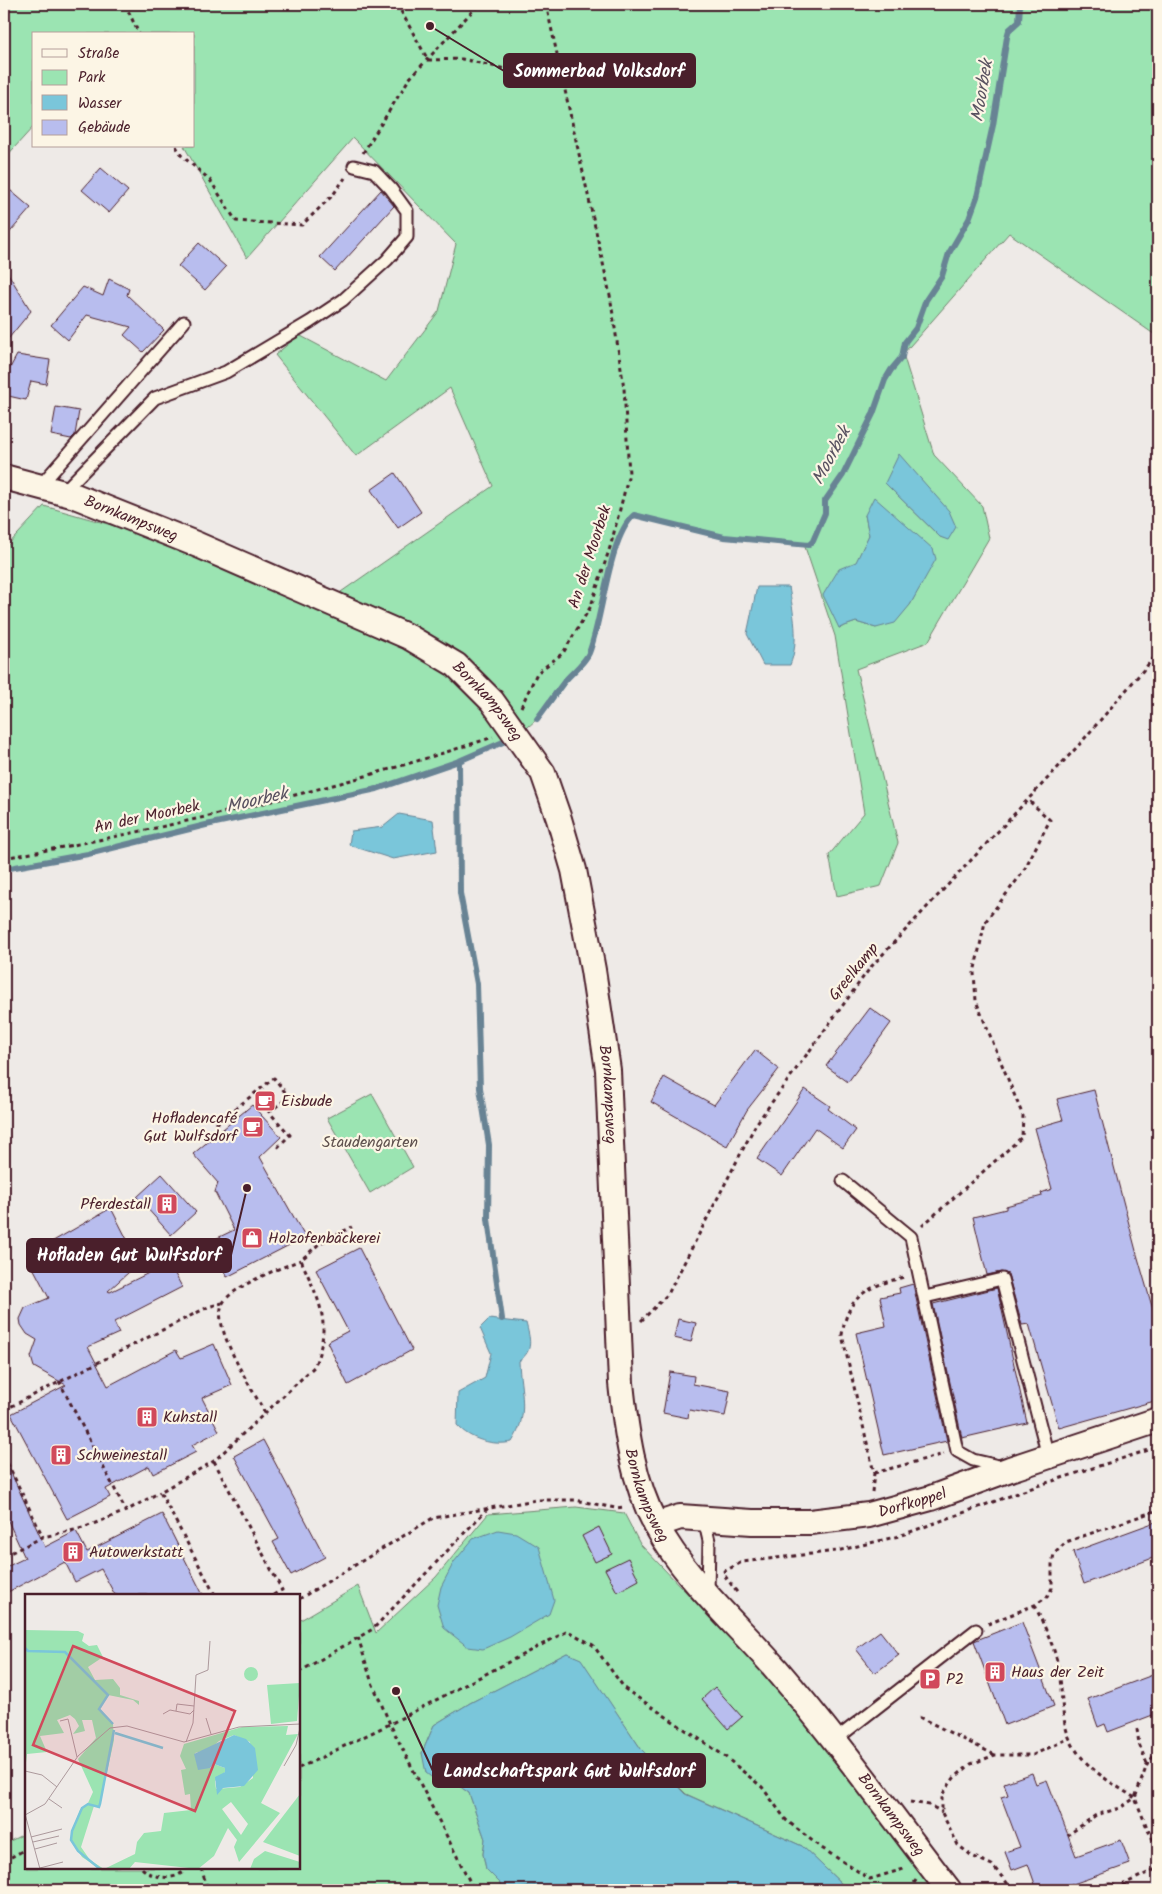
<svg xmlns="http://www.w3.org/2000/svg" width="1162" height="1894" font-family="Kalam,sans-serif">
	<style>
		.green { fill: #9be4b2; stroke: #72826e; fill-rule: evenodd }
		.water { fill: #7ac6da; stroke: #678394 }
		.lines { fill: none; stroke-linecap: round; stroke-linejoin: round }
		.stream { stroke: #678394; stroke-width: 6 }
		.building { fill: #b8bdee; stroke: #4a1f2b }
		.lane-casing { stroke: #4a1f2b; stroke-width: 15 }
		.street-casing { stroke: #4a1f2b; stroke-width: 28 }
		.path { stroke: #4a1f2b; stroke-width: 3; stroke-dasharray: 4 4; stroke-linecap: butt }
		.lane { stroke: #fcf5e5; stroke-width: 11 }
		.street { stroke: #fcf5e5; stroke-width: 24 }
		.labels { text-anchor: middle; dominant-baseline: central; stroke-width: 4.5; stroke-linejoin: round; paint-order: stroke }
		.street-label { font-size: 16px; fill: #4a1f2b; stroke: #fcf5e5 }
		.poi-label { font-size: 16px; fill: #4a1f2b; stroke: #fcf5e5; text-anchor: start }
		.park-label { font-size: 16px; fill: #5e504d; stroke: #fcf5e5 }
		.water-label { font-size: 18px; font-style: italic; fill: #585160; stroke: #fcf5e5 }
		.inset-river { fill: none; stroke: #7ac6da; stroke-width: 2.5 }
		.inset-road { fill: none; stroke: #ac999c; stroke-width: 1 }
		.view { fill: #d1495b; fill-opacity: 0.15; stroke: #d1495b; stroke-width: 2.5 }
		.inset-edge { fill: none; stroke: #4a1f2b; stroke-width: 2.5 }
		.leader { fill: none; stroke: #4a1f2b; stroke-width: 2 }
		.callout-dot { fill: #4a1f2b; stroke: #fcf5e5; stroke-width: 2 }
		.callout { fill: #4a1f2b; stroke: #4a1f2b; stroke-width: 2 }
		.callout-label { font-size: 18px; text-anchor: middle; font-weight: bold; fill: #fff }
	</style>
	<rect width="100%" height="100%" fill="#eeeae7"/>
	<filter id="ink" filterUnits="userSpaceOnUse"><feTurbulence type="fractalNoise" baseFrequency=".02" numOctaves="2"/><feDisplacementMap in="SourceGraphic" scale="10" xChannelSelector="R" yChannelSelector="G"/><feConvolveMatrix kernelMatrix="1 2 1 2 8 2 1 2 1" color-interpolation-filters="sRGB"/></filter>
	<g filter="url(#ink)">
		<g class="green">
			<path d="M4,4H1158V337L1009,233L903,354L934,455L982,506L989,538L928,642L856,669L898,843L881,886L837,896L829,855L864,813L835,636L804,544L724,537L637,514C613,519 601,633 587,657C582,666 572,673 565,681C555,693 548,708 537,719C520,736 496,745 475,754C388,791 297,805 206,825C138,840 72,859 4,869V549L44,506L228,558L328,601L493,486L450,388L356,456L275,355L299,335L386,381L439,311L456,244L353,138L247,258L184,146H194V34H34V126L4,159ZM885,483L948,539L940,537ZM865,515L919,588L910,605L876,628L856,622L839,628V570L856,563L869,535Z"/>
			<polygon points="372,1094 413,1167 370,1193 327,1118"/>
			<polygon points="576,1507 624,1513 640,1544 769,1679 829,1747 936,1890 848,1890 802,1846 686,1794 641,1749 581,1660 567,1653 470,1703 434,1725 422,1753 438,1782 455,1783 469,1793 485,1839 483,1854 486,1869 507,1890 535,1886 544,1890 4,1890 4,1844 26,1833 26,1868 299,1868 299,1621 358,1586 376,1633 436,1577 488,1514"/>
		</g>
		<g class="water">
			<polygon points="899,454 949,511 956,527 948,540 940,537 885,483"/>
			<polygon points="874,497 933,549 936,559 910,605 895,623 876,628 856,622 839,628 823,595 839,569 856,562 869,535 865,515"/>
			<path d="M757,587H789C793,612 800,641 790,665H763L747,634Z"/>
			<polygon points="399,814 433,820 437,851 393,859 349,845 351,831 383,827"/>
			<path d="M489,1319L526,1323C530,1339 534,1350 519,1361C520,1392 530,1414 512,1442C494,1446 470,1440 457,1425L458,1393L485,1378L491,1353L480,1328Z"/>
			<polygon points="498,1530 516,1533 539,1547 554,1600 549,1614 510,1637 483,1649 468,1647 444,1628 437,1605 441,1587 454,1562 473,1539"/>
			<polygon points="567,1653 581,1659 641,1749 685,1794 802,1846 848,1890 544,1890 535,1886 507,1890 486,1869 483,1854 485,1839 469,1793 455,1783 438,1782 426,1773 422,1753 434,1725 470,1703"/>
		</g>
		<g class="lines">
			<g class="stream">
				<path d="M537,719C546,707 555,694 564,682C572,672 584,664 589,653C603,618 608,538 634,515L724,537L809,545L813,541L825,513V501L843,475L873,414L885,380L891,370L902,357L905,342L916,328L926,300L942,276L949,253L969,219L977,197L993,125L1007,37L1009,30L1019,21L1020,4"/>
				<polyline points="459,761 460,893 477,984 480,1088 489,1145 488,1219 502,1319"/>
				<polyline points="4,869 88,854 206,825 377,789 459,761 510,739"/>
			</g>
		</g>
		<g class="building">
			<polygon points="101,168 128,191 109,213 82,190"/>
			<polygon points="4,185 31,208 4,239"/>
			<polygon points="381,190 394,206 335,271 320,257"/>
			<polygon points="199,243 226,267 205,290 178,266"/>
			<polygon points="4,267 31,311 4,344"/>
			<polygon points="109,279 129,289 127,295 164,330 143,352 124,335 131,327 87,315 68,340 51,325 83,287 103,296"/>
			<polygon points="17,355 50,360 46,384 31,381 26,400 4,395 4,379"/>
			<polygon points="56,407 79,411 75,435 71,439 51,435"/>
			<polygon points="395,473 421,512 398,528 371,490"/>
			<polygon points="870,1008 891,1023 848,1082 826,1066"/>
			<polygon points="755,1050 779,1069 747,1110 727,1146 651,1102 664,1077 714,1105"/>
			<polygon points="805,1089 830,1106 828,1109 856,1130 843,1148 815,1128 782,1176 757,1159"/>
			<polygon points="1094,1090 1136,1251 1158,1327 1158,1400 1059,1428 1029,1324 1022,1325 1008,1274 1001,1272 987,1275 973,1217 1006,1209 1006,1206 1042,1196 1041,1193 1052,1189 1035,1128 1063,1120 1057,1099"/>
			<polygon points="252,1105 281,1137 260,1157 305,1237 227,1277 209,1242 234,1230 215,1192 218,1183 193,1154"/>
			<polygon points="162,1174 196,1212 171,1235 137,1197"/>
			<polygon points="111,1208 139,1263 108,1291 110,1292 169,1263 182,1287 114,1322 119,1333 88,1347 108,1386 176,1350 181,1358 214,1344 232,1385 202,1398 219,1431 192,1445 196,1452 153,1474 149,1466 106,1489 110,1497 67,1519 11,1414 66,1385 34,1367 31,1357 37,1340 27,1334 21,1325 20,1319 25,1308 49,1298 27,1256"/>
			<polygon points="359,1248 412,1350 348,1385 327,1342 348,1331 316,1270"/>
			<polygon points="913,1284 947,1441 884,1455 856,1333 886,1326 880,1297 900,1293 899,1288"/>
			<polygon points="997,1288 1027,1423 962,1438 933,1304"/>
			<polygon points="678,1319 696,1323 691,1342 674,1338"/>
			<polygon points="670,1372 694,1376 693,1384 730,1391 725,1416 689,1410 688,1418 663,1413"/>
			<polygon points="263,1440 325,1557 291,1575 273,1542 279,1539 234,1456"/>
			<polygon points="4,1457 45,1547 76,1531 87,1552 162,1514 203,1595 115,1595 101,1569 75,1582 65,1562 4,1594 4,1568 25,1558 4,1512"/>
			<polygon points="1158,1521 1158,1556 1084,1584 1073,1552"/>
			<polygon points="599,1527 612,1554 595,1562 582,1536"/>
			<polygon points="628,1558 639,1580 617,1592 605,1569"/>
			<polygon points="1022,1622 1054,1706 1005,1725 974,1641"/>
			<polygon points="880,1631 899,1655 875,1673 856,1649"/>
			<polygon points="1158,1673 1158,1713 1108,1732 1105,1724 1098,1727 1088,1699"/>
			<polygon points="715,1687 742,1717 728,1729 702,1699"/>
			<polygon points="1032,1773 1036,1784 1047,1780 1076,1856 1121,1840 1130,1864 1056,1890 1037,1890 1028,1864 1012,1870 1005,1852 1020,1847 1001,1797 1008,1795 1004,1783"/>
		</g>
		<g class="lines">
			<g class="lane-casing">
				<g id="lane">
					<polyline points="40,486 184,322"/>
					<polyline points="63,492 155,398 226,372 310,322 343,300 387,260 407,237 407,211 391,189 374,171 354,166"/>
					<polyline points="843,1181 911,1237 957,1451 973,1460 1003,1467"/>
					<polyline points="925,1297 1002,1279 1048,1456"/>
					<polyline points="704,1519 709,1541 708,1593"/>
					<polyline points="835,1740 976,1630"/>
					<polyline points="1109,1890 1110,1890"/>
				</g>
			</g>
			<g class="street-casing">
				<g id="street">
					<path id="s1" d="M4,477L75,496L198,545L409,637L456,665L492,701L543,773L559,819L574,870L593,970L608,1070L621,1383C626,1432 633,1482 656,1525C686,1581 736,1623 777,1670C838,1741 892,1816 949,1890"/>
					<path id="s2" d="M656,1525L680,1517L752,1522H810L869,1515L931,1498L1010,1469L1158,1420"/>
				</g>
			</g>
			<g class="path">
				<polyline points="125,4 139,34"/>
				<polyline points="397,4 428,60 462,59 510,70 563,86"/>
				<polyline points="176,146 181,155 210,180 236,221 302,225 333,195 345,178"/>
				<polyline points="363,153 409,79 479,4"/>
				<polyline points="521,707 537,673 563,653 591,606 611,544 629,474 624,388 610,295 546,4"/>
				<path d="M4,858C170,828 333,790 493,737"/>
				<polyline points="216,1124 274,1078 289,1097 269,1112 290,1135 276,1149"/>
				<polyline points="922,1226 1022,1137 1023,1116 976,1001 974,973 985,922 1023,872 1050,820 1027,799"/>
				<polyline points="641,1321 668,1294 756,1124 870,968 1078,746 1158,653"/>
				<polyline points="59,1381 126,1511"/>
				<polyline points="4,1410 208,1307 222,1303"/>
				<path d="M265,1413C253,1390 212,1329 222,1305C229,1287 283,1267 301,1260"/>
				<polyline points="4,1456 43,1537"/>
				<polyline points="214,1461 282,1590 273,1595"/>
				<polyline points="874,1473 944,1454"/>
				<path d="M872,1492L874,1473L842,1335C848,1295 867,1287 904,1277"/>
				<polyline points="4,1556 43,1537 83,1528 126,1511 160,1492"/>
				<polyline points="723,1572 742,1562 837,1551 899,1536 1040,1485 1158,1447"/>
				<polyline points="725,1576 739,1595"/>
				<path d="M215,1595L160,1492L214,1461L314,1367C333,1322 319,1301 301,1260L320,1243L352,1227"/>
				<polyline points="299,1599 433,1518 536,1500 575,1500 615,1508 626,1507"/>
				<path d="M1035,1605C1043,1625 1054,1644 1058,1666C1063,1689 1060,1715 1069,1737C1081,1766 1110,1782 1135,1798L1120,1808L1096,1815L1068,1835"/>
				<polyline points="988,1624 1035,1605 1047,1597 1052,1588 1052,1564 1054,1554 1066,1542 1158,1510"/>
				<polyline points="358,1637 371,1680 390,1724 474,1890"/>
				<polyline points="299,1672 373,1629 489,1507"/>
				<polyline points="919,1717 995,1755"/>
				<polyline points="1137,1729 1139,1744 1147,1764"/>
				<polyline points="1158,1750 1147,1765 1135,1798 1148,1830 1158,1849"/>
				<polyline points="299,1768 390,1724 568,1631 593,1645 625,1689 723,1755 762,1787 786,1820 820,1847 870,1879 904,1869"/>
				<polyline points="910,1802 929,1805 942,1812"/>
				<polyline points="4,1861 26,1849"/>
				<path d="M142,1868C152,1879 178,1882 186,1868"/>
				<polyline points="201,1868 208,1890"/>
				<polyline points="1122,1885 1158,1868"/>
				<polyline points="910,1890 916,1880"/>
				<polyline points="1013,1890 992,1865 972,1856 958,1845 942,1813 942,1795 954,1778 971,1764 995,1755 1033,1755 1070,1738"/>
			</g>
			<use href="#lane" class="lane"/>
			<use href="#street" class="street"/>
		</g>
	</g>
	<defs>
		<g id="cafe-square" transform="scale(1.125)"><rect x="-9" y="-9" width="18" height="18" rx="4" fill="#d1495b" stroke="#fcf5e5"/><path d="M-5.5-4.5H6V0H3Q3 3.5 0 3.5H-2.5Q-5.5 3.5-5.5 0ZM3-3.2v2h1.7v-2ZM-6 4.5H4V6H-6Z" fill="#fff"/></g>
		<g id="building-square" transform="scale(1.125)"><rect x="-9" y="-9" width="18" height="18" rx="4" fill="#d1495b" stroke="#fcf5e5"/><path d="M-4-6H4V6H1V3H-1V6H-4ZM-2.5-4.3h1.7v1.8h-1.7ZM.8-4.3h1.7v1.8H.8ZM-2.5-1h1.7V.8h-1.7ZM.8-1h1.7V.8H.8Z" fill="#fff"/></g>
		<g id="shop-square" transform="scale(1.125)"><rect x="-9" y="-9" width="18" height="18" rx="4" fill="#d1495b" stroke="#fcf5e5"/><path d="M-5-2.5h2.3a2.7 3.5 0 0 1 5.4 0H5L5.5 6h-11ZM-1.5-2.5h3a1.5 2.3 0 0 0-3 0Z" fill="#fff"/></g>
		<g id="parking-square" transform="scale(1.125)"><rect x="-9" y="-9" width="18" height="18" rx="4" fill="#d1495b" stroke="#fcf5e5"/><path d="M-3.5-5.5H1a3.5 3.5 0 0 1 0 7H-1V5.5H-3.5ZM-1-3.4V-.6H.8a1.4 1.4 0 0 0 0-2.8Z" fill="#fff"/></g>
	</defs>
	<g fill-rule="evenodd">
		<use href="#cafe-square" x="265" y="1101"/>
		<use href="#cafe-square" x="253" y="1127"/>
		<use href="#building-square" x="167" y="1204"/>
		<use href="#shop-square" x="252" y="1238"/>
		<use href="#building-square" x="147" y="1417"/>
		<use href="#building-square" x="61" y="1455"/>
		<use href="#building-square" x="73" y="1552"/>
		<use href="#building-square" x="995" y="1672"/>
		<use href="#parking-square" x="930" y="1679"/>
	</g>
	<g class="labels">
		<g class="street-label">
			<text stroke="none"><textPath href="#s1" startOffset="134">Bornkampsweg</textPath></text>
			<text transform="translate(590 557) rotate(-72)">An der Moorbek</text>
			<text stroke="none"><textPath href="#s1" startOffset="539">Bornkampsweg</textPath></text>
			<text transform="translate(147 817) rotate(-12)">An der Moorbek</text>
			<text transform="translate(854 972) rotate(-51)">Greelkamp</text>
			<text stroke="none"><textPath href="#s1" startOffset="959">Bornkampsweg</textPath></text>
			<text stroke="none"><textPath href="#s1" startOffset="1364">Bornkampsweg</textPath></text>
			<text stroke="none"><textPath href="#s2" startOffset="260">Dorfkoppel</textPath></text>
			<text stroke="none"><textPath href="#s1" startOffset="1769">Bornkampsweg</textPath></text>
		</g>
		<g class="poi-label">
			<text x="281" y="1101">Eisbude</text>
			<text x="237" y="1118" text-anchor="end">Hofladencafé<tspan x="237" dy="18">Gut Wulfsdorf</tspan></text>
			<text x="151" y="1204" text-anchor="end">Pferdestall</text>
			<text x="268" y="1238">Holzofenbäckerei</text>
			<text x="163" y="1417">Kuhstall</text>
			<text x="77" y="1455">Schweinestall</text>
			<text x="89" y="1552">Autowerkstatt</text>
			<text x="1011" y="1672">Haus der Zeit</text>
			<text x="946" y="1679">P2</text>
		</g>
		<g class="park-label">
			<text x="370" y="1142">Staudengarten</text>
		</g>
		<g class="water-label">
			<text transform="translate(983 91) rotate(-81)">Moorbek</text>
			<text transform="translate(832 456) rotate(-62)">Moorbek</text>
			<text transform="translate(257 801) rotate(-13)">Moorbek</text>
		</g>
	</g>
	<g transform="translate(25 1594)">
		<rect width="275" height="275" fill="#eeeae7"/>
		<path d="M0,36L53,37L59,40L57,47L64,52L72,51L78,63L63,73L70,86L88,85L95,94V101L114,107V111L108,106L83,101L74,115L88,130L89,146L75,210L74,213L69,212L56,253L65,266L79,275L110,260L112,248L119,239L136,237L139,219L166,216L165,200L160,201L156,176L161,175L155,162L159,150L217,133L263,132L261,141L273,140L236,209L255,219L214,268L209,253L212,246L203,234L189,262L173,275L110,268L104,275H75L57,263L46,246L47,237L55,216L63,209L68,198L53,165L71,144L67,126H57L60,137L48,140L54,132L50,125L45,121L32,126L39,139L15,142L22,158L2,160L0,177ZM209,141L225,148L228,184L215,193L191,195L190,187L200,178V174L189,170L185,174H176L170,159L185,155L194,147ZM206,208L223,230L216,241L197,215ZM219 80a7 7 0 1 1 14 0a7 7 0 1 1-14 0ZM275,89L272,127L246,130L242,91ZM275,200V262L238,248ZM240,257L275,268V275H225L229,265Z" fill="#9be4b2" fill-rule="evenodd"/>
		<path d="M209,141L221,145L230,154L233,176L219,192L198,194L192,201L190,183L200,178V174L189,170L185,174L173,176L169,160Z" fill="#7ac6da"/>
		<path class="inset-river" d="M0,54L3,57L40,58L83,101L74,115L88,130M90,139L138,154M75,275L53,257L46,246L47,237L57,214L63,210L74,213L75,210L89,136"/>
		<path class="inset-road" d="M151,117L152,110L169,112M138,120L145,116L165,120L169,116M181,124L186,140M35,127L43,125L52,163M161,148L168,129L171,81L183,76L185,47M259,172L271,151L275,134M0,177L17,181L32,193M24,205L37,214M0,220L15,275M0,221L20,210L53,162L85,134L102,132L159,148L214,133L275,130M6,243L37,235M8,248L34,242M10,255L32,249M15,274L38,268"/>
		<path class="view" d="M48,52L210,117L170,217L8,151Z"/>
		<rect width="275" height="275" class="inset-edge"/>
	</g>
	<path class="leader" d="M430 26L504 71M247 1188L231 1255M396 1691L433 1771"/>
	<g class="callout-dot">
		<circle cx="430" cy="26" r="5"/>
		<circle cx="247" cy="1188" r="5"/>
		<circle cx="396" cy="1691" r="5"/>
	</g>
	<g class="callout">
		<rect x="504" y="54" width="191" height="33" rx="5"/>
		<rect x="27" y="1239" width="204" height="33" rx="5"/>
		<rect x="433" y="1754" width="272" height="33" rx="5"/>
	</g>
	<g class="callout-label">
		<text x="599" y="77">Sommerbad Volksdorf</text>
		<text x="129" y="1261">Hofladen Gut Wulfsdorf</text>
		<text x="569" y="1777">Landschaftspark Gut Wulfsdorf</text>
	</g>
	<rect width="1162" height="1894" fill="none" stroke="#fcf5e5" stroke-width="20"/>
	<rect x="10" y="10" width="1142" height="1874" fill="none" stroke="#4a1f2b" stroke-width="2" filter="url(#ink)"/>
	<rect x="32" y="32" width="162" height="115" fill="#fcf5e5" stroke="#b59f9b"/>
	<rect x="42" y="49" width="25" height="8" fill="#fcf5e5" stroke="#b59f9b"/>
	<text x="78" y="58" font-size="15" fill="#4a1f2b">Straße</text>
	<rect x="42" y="70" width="25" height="15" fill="#9be4b2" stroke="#b59f9b"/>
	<text x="78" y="82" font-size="15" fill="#4a1f2b">Park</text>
	<rect x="42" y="95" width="25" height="15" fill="#7ac6da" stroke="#b59f9b"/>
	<text x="78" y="108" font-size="15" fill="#4a1f2b">Wasser</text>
	<rect x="42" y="120" width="25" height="15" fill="#b8bdee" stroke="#b59f9b"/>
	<text x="78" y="132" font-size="15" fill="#4a1f2b">Gebäude</text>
</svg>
